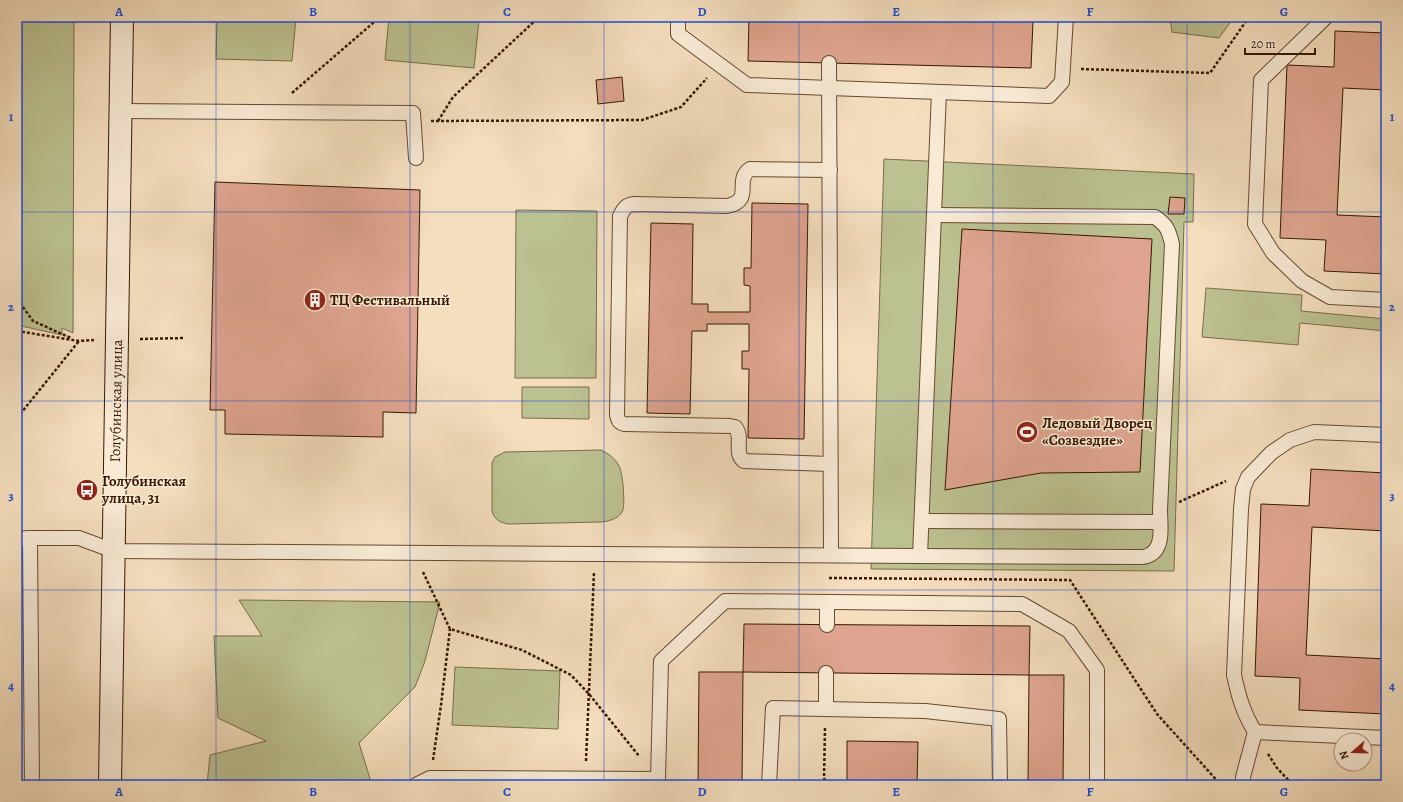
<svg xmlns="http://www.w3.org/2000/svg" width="1403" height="802" font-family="Alegreya,serif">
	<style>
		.green { fill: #bcc191; stroke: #7a6c4a }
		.building { fill: #dea48f; stroke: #371802 }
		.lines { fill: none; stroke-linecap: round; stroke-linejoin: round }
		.lane-casing { stroke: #664a31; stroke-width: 16 }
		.secondary-casing { stroke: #371802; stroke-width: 24 }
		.path { stroke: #371802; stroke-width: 2.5; stroke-dasharray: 3 2; stroke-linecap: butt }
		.lane { stroke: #f8ead5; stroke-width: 14 }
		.secondary { stroke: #f8ead5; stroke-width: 22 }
		.grid { fill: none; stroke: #1d4ed8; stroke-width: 1; stroke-opacity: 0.55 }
		.labels { text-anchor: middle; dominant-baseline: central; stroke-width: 3; stroke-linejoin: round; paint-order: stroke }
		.poi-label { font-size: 15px; font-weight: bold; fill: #371802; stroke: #f8ead5; text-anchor: start }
		.street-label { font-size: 15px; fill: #371802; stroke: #f8ead5 }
		.neatline { fill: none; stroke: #1d4ed8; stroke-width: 1.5 }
		.grid-label { font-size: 13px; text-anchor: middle; font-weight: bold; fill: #1d4ed8 }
	</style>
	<rect width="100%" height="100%" fill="#f4debe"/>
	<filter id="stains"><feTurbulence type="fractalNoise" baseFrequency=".005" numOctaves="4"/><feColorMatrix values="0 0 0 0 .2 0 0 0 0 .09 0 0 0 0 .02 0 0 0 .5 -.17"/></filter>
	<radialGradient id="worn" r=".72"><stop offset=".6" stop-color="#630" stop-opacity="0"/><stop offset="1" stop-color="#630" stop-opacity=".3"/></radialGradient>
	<g class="green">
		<polygon points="17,17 74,17 73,333 62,328 62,335 17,325"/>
		<polygon points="217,17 296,17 292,61 216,59"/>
		<polygon points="389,17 449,17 479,20 474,68 385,60"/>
		<polygon points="1170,17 1234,17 1219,38 1172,32"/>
		<polygon points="884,159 1194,174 1193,222 1184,222 1174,571 871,569"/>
		<polygon points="516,210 597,211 596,378 515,378"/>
		<polygon points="1206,288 1302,295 1301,311 1386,319 1386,331 1300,323 1298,345 1202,337"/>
		<polygon points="522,387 589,387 589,419 522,418"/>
		<path d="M601,450C609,454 615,458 619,466C623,472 625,504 623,510C620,518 610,521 602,522L508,524C499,522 495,520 492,511V463L495,457L505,452Z"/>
		<polygon points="239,600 440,602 425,661 415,687 359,743 372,785 207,785 210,755 266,741 218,718 214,636 262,636"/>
		<polygon points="455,667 560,671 558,729 452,725"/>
	</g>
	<g class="building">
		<polygon points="749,17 872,17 1033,21 1031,68 748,61"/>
		<polygon points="1335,31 1386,33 1386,90 1343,88 1337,215 1386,217 1386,274 1324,271 1326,240 1280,238 1287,65 1334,67"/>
		<polygon points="622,77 624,101 598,104 596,80"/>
		<polygon points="215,182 420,190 416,413 383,412 383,437 225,434 225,410 210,410"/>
		<polygon points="1170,197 1185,198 1184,214 1168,214"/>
		<polygon points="752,203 808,204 804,439 748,438 749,369 742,369 742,351 749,351 749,324 707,324 707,331 692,331 690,414 647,413 651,223 693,224 692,304 708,304 708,312 750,312 750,286 744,285 744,268 751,268"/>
		<polygon points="962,229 1152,239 1140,472 1041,473 945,490"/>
		<polygon points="1311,469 1386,473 1386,531 1312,527 1306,655 1386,659 1386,714 1299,710 1300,678 1255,676 1261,504 1309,506"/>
		<polygon points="744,624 1030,626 1029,675 743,672"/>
		<polygon points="699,672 743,672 742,785 698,785"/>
		<polygon points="1029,675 1064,675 1063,785 1028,785"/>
		<polygon points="847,741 918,742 917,785 847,785"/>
	</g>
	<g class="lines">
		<g class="lane-casing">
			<g id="lane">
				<polyline points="678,17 678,34 747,85 1049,96 1062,82 1066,17"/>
				<polyline points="1326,17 1261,80 1255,224 1273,253 1302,281 1330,297 1386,300"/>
				<polyline points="829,63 831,555"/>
				<polyline points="120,111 413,113 416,158"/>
				<path d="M830,170L750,169C733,181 755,200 727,206L634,204C626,205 624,208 620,216L617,415C618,420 619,423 625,424L730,426L735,427C744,437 733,453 744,461L830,464"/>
				<path d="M1386,435L1314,432L1290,440L1271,453L1248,477L1243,489L1241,509L1234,675C1239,698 1243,712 1255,732L1386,738"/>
				<polyline points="922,521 1160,522"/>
				<polyline points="30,538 79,538 114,551 920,556 939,92"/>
				<polyline points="17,539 30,538 32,785"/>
				<path d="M920,556L1138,557C1140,557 1145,557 1147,556C1165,550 1160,525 1160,510L1172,244C1169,231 1167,225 1155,217L934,215"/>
				<polyline points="827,625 827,602"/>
				<polyline points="826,709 826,673"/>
				<polyline points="416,785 430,778 658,779 661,661 725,601 1022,604 1069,631 1097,670 1097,785"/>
				<polyline points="769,785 773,708 925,711 999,719 1000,785"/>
				<polyline points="1243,785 1243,777 1255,732"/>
			</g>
		</g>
		<g class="secondary-casing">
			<polyline id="secondary" points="110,785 122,17"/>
		</g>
		<g class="path">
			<polyline points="926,18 926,17"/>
			<polyline points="997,20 997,17"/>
			<polyline points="1081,69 1210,73 1249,17"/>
			<polyline points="292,93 380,17"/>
			<polyline points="431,121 642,120 681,107 707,78"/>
			<polyline points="438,121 453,97 539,17"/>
			<polyline points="17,299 33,321 71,338"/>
			<polyline points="17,331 79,341 94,340"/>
			<polyline points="140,339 184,338"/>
			<polyline points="17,418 79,341"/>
			<polyline points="1179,502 1226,481"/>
			<polyline points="423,572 450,629 522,650 571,675 589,694 639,756"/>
			<polyline points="829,578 1070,580 1157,714 1221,785"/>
			<polyline points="825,728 824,778 827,785"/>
			<polyline points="1268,754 1277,768 1293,785"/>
			<polyline points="433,760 441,705 450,629"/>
			<polyline points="586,761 594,572"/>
		</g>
		<use href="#lane" class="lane"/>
		<use href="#secondary" class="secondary"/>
	</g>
	<path class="grid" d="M216,17V785M410,17V785M604,17V785M799,17V785M993,17V785M1187,17V785M17,212H1386M17,401H1386M17,590H1386"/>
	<defs>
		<g id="building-disc" transform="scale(1.15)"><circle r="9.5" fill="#8f2418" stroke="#f8ead5"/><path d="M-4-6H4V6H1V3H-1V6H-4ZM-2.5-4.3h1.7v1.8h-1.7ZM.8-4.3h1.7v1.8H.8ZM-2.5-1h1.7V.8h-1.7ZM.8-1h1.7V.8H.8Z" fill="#fff"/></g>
		<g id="stadium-disc" transform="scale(1.15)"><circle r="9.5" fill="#8f2418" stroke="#f8ead5"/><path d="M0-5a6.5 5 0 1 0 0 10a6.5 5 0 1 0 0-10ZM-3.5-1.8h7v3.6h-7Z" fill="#fff"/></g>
		<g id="bus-disc" transform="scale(1.15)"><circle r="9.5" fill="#8f2418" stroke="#f8ead5"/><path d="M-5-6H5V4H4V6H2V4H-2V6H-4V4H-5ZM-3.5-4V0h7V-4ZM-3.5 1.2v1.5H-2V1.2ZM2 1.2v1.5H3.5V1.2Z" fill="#fff"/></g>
	</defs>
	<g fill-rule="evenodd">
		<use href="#building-disc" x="315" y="300"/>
		<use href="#stadium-disc" x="1027" y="432"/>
		<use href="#bus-disc" x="87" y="490"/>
	</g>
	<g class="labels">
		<g class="poi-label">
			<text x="330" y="300">ТЦ Фестивальный</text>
			<text x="1042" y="423">Ледовый Дворец<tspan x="1042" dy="17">«Созвездие»</tspan></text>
			<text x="102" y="481">Голубинская<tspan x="102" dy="17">улица, 31</tspan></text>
		</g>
		<g class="street-label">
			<text transform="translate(116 401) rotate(-89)">Голубинская улица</text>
		</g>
	</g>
	<rect width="1403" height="802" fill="none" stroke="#f4debe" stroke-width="44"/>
	<g transform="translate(1353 752) rotate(250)"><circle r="19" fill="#f8ead5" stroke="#ab9681"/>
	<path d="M0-3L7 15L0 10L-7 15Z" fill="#8f2418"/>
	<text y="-6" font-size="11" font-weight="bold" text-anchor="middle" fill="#371802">N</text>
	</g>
	<path d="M1245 48v6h70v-6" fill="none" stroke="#371802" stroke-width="2"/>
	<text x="1251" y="48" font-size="12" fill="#371802" stroke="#f8ead5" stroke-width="3" paint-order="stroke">20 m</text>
	<rect x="22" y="22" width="1359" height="758" class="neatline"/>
	<g class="grid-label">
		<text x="119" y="16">A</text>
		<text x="313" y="16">B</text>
		<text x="507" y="16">C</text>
		<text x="702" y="16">D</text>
		<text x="896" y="16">E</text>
		<text x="1090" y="16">F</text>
		<text x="1284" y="16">G</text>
		<text x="11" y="121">1</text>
		<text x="1392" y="121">1</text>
		<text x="11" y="311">2</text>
		<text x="1392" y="311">2</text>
		<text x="11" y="500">3</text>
		<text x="1392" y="500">3</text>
		<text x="11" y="690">4</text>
		<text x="1392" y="690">4</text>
		<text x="119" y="796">A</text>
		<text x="313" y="796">B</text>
		<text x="507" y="796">C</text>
		<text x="702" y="796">D</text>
		<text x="896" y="796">E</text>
		<text x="1090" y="796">F</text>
		<text x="1284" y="796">G</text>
	</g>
	<rect width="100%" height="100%" filter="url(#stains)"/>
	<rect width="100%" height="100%" fill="url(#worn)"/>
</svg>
